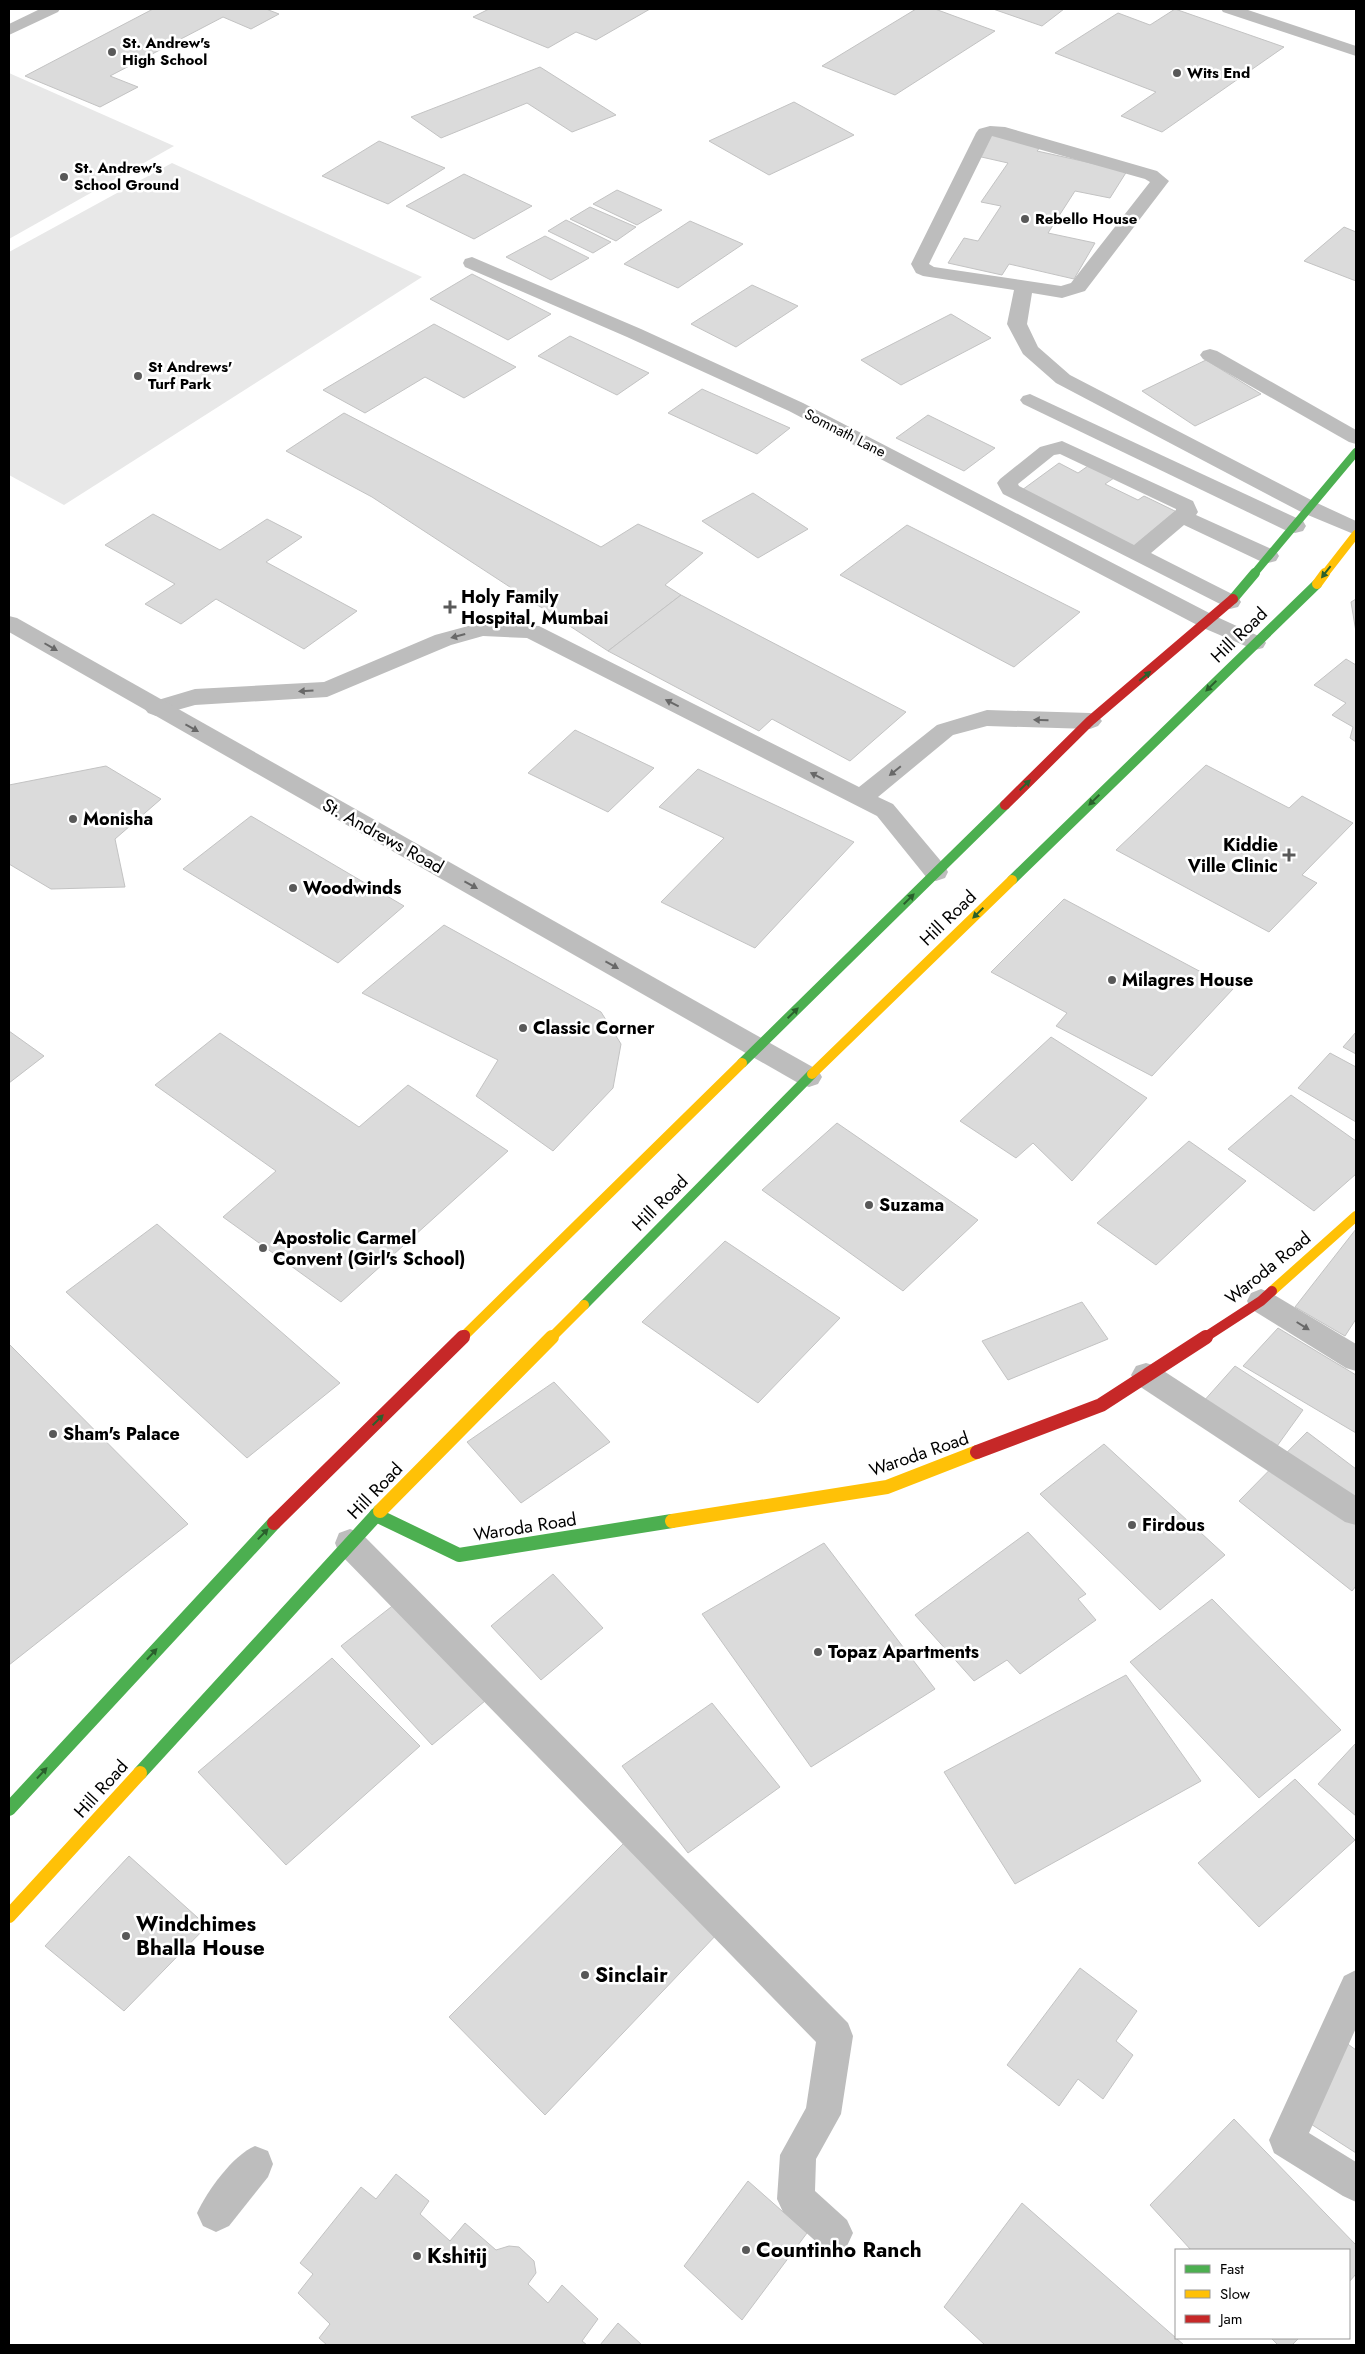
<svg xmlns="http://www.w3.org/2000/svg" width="1365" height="2354" font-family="Jost,sans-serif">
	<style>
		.green { fill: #e8e8e8 }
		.building { fill: #dbdbdb; stroke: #c3c3c3 }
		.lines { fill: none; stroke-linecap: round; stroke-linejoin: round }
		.lane { fill: #bdbdbd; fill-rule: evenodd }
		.street { fill: #bdbdbd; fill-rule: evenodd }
		.fast-far2 { stroke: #4caf50; stroke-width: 8 }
		.fast-far1 { stroke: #4caf50; stroke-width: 10 }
		.fast { stroke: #4caf50; stroke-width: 14 }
		.slow-far2 { stroke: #ffc107; stroke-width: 8 }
		.slow-far1 { stroke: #ffc107; stroke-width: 10 }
		.slow { stroke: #ffc107; stroke-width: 14 }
		.jam-far1 { stroke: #c62828; stroke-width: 10 }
		.jam { stroke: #c62828; stroke-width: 14 }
		.oneway { fill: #2a602c }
		.oneway2 { fill: #686868 }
		.poi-dot { fill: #595959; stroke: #fff; stroke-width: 2 }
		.labels { text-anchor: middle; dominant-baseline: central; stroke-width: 5; stroke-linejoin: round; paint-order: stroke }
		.far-poi-label { font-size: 15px; font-weight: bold; fill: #000; stroke: #fff; text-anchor: start }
		.far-street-label { font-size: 15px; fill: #000; stroke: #fff }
		.poi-label { font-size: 18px; font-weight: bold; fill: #000; stroke: #fff; text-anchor: start }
		.street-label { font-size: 18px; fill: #000; stroke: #fff }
		.near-poi-label { font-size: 21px; font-weight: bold; fill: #000; stroke: #fff; text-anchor: start }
	</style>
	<rect width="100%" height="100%" fill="#fff"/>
	<g class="green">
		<polygon points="9,73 174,146 9,239"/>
		<polygon points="172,163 422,277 64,505 9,475 9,252"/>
	</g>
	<g class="building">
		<polygon points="153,9 266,9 279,14 251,29 223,17 110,76 138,87 100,107 25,76"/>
		<polygon points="489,9 650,9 596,40 576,32 548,48 473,17"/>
		<polygon points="916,9 935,9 995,31 895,95 822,66"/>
		<polygon points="993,9 1064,9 1042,26"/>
		<polygon points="1175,9 1284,47 1162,132 1121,116 1156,92 1055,53 1118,13 1150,25"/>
		<polygon points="540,67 616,115 572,132 527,103 441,138 411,117"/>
		<polygon points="794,102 854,135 769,175 709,141"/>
		<polygon points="992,134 1042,145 1037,151 1127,171 1110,198 1075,191 1048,233 1095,243 1074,279 1009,264 1002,275 948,263 964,238 978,241 1001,206 981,202 1008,163 977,156"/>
		<polygon points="379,141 445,168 388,204 322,176"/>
		<polygon points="464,174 532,206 474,239 406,206"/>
		<polygon points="617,190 662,210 637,225 593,204"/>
		<polygon points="590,207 636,227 616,241 570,219"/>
		<polygon points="566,220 611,242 593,253 548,231"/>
		<polygon points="690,221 743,244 678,288 624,264"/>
		<polygon points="1344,227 1356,232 1356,281 1304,261"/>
		<polygon points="545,236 589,258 551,280 506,257"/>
		<polygon points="472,274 551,314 508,340 430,299"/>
		<polygon points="752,285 798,306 736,347 691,324"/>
		<polygon points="951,314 991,338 901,385 861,360"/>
		<polygon points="434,324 516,367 464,398 425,377 365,413 323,390"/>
		<polygon points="570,336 649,373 617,395 538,356"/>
		<polygon points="1206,360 1261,394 1195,426 1142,391"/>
		<polygon points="702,389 790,428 757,454 668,413"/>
		<polygon points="344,413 601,547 638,524 703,553 665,585 681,595 608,651 372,497 286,451"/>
		<polygon points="928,415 995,448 964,471 896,438"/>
		<polygon points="1059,463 1078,473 1088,466 1114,478 1105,484 1138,500 1144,496 1179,513 1135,547 1022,490"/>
		<polygon points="753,493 808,529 758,558 702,521"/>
		<polygon points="153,514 220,550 267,519 302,537 266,562 357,611 304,649 216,599 181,624 145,604 175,584 105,545"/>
		<polygon points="907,525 1080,612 1014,667 840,575"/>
		<polygon points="681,595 906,712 850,761 772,719 759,731 608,651"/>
		<polygon points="1356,599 1356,632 1351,602"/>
		<polygon points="1346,659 1356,665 1356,742 1350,738 1353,727 1332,715 1346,703 1314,685"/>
		<polygon points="575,730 654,768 608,812 528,773"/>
		<polygon points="1206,765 1289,808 1302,796 1353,823 1302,875 1317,883 1269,932 1116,850"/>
		<polygon points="106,766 161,799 115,839 125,887 51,889 9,864 9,785"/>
		<polygon points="698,769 854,842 755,948 661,902 724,838 659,807"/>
		<polygon points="251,816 404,906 338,963 183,869"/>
		<polygon points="1064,899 1233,989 1152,1076 1056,1026 1067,1013 991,972"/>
		<polygon points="444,925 601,1012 621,1044 613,1088 553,1151 476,1096 498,1060 362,993"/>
		<polygon points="9,1031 44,1056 9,1083"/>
		<polygon points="1356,1032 1356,1054 1343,1047"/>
		<polygon points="220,1033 359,1127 408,1085 508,1151 341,1302 223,1217 276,1171 155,1085"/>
		<polygon points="1051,1037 1147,1098 1072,1181 1033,1143 1016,1158 960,1121"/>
		<polygon points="1330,1053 1356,1067 1356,1122 1298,1088"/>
		<polygon points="1291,1095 1356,1141 1356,1174 1314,1211 1228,1149"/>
		<polygon points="837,1123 978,1220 903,1291 762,1190"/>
		<polygon points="1189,1141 1246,1181 1156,1265 1097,1223"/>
		<polygon points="157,1224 340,1383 247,1458 66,1292"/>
		<polygon points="1356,1229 1356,1319 1345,1336 1295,1307"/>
		<polygon points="725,1241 840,1318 758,1403 642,1322"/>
		<polygon points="1082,1302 1108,1339 1008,1380 982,1341"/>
		<polygon points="1278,1328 1356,1375 1356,1433 1243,1366"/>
		<polygon points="9,1344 188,1524 9,1665"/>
		<polygon points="1235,1366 1303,1410 1267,1460 1194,1412"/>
		<polygon points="554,1382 610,1442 521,1503 467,1442"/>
		<polygon points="1307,1432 1356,1469 1356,1586 1352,1591 1239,1501"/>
		<polygon points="1104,1444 1225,1555 1160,1610 1040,1494"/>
		<polygon points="1028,1532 1086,1594 1078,1599 1096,1620 1020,1674 1007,1660 974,1681 915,1615"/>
		<polygon points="824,1543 935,1689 811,1767 702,1614"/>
		<polygon points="553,1574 603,1628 541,1680 491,1626"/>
		<polygon points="1212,1599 1341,1730 1259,1798 1130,1662"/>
		<polygon points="400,1600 491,1696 432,1745 341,1646"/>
		<polygon points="332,1658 420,1746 286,1865 198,1772"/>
		<polygon points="1126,1675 1201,1781 1015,1884 944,1772"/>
		<polygon points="712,1703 780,1787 688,1853 622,1766"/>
		<polygon points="1356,1743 1356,1816 1318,1784"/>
		<polygon points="1295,1779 1355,1840 1259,1927 1198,1863"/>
		<polygon points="624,1843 719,1932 545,2115 449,2017"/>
		<polygon points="129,1856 207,1926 124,2011 45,1946"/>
		<polygon points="1080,1968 1137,2011 1116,2041 1133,2055 1103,2099 1078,2079 1059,2106 1007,2065"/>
		<polygon points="1345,2042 1356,2050 1356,2153 1300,2117"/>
		<polygon points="1234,2119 1356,2245 1356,2274 1349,2282 1349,2250 1191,2250 1150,2205"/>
		<polygon points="396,2174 429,2201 420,2214 450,2241 465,2223 496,2250 509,2246 519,2247 534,2261 536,2273 528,2284 548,2303 562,2285 598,2319 582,2341 587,2345 327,2345 319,2338 330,2324 298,2293 313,2274 300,2263 361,2187 376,2199"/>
		<polygon points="748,2181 807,2233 742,2320 684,2266"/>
		<polygon points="1022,2203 1184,2345 985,2345 944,2307"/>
		<polygon points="618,2323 642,2345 600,2345"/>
		<polygon points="1271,2338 1299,2338 1292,2345 1278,2345"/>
	</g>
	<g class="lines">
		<polygon class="lane" points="483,622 539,626 859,787 937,725 987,710 1090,713 1098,716 1102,721 1098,726 1090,729 987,726 953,735 878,797 893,804 945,866 948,872 945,878 936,881 927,878 877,816 527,638 483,636 451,645 327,697 195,705 156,716 148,713 144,708 148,703 195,689 324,682 435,635"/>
		<g class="street">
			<polygon points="40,9 60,9 58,12 9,35 9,24"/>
			<polygon points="1221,9 1245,9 1356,46 1356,56 1223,12"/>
			<path d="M990,126L1005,127L1157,171L1169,181L1085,291L1062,298L1032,293L1027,324L1038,347L1070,375L1317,503L1356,521V535L1303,513L1056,383L1023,354L1007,324L1014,290L923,276L916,273L911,264L976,133L979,129ZM992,136L1145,179L1150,182L1071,283L1061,286L934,267L929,264Z"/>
			<polygon points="472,257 641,329 803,403 1217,617 1263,638 1266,643 1263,648 1255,650 1201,627 789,411 627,337 465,267 463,263 465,259"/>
			<polygon points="1210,349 1217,351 1356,430 1356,444 1349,442 1203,359 1200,355 1203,351"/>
			<polygon points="1030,394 1303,521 1306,526 1303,531 1295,533 1287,531 1023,404 1020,400 1023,396"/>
			<path d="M1062,441L1193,501L1198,512L1196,515L1276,551L1279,556L1276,561L1268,563L1260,561L1184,525L1151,553L1238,597L1241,602L1238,607L1230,609L1003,494L997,483L1000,479L1040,447ZM1060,454L1176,509V510L1134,545L1019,486L1018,484L1054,455Z"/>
			<polygon points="9,616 17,618 818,1070 822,1077 818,1084 809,1087 800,1084 9,632"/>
			<polygon points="1261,1289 1271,1293 1356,1344 1356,1371 1346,1368 1251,1309 1247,1301 1251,1293"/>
			<polygon points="1146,1363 1156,1366 1356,1496 1356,1525 1345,1522 1136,1384 1131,1375 1136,1366"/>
			<polygon points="350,1529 361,1533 848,2023 853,2036 841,2114 816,2159 815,2191 847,2220 853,2233 847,2246 834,2252 821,2246 783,2212 777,2199 780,2155 806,2108 816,2042 339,1553 335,1543 339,1533"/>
			<polygon points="1356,1970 1356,2028 1309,2133 1356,2162 1356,2202 1343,2196 1274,2153 1269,2140 1344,1976"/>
			<path d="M255,2146L268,2151L273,2164L268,2177L229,2226L216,2232L203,2226L197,2213C207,2191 233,2155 255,2146Z"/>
		</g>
		<polyline class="fast-far2" points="1253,575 1356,452"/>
		<g class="fast-far1">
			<polyline points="1233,599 1255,573"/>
			<polyline points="1012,880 1317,584"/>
			<polyline points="742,1063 1005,805"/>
			<polyline points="584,1305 812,1074"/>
		</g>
		<g class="fast">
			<polyline points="376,1515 459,1555 672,1521"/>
			<polyline points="140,1773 380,1511"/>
			<polyline points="9,1809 274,1523"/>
		</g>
		<polyline class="slow-far2" points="1324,575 1356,534"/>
		<g class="slow-far1">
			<polyline points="1317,584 1325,573"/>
			<polyline points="812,1074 1012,880"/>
			<polyline points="1272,1291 1356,1216"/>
			<polyline points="465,1335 742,1063"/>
			<polyline points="551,1338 584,1305"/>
		</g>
		<g class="slow">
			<polyline points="380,1511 552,1337"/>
			<polyline points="672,1521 887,1487 977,1452"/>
			<polyline points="9,1916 140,1773"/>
		</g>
		<g class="jam-far1">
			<polyline points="1005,805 1090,721 1233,599"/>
			<polyline points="462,1338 465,1335"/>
			<polyline points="1204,1338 1261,1301 1272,1291"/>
		</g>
		<g class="jam">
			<polyline points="977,1452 1101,1405 1206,1337"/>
			<polyline points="274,1523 463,1337"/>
		</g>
	</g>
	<defs><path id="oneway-solid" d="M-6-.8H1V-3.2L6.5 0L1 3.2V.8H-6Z" transform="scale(1.25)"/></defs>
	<g class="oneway">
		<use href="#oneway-solid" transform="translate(1326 572) rotate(128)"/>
		<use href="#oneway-solid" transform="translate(1145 676) rotate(-40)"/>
		<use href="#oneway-solid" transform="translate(1211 686) rotate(136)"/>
		<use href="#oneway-solid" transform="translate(1025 785) rotate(-44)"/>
		<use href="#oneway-solid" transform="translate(1094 800) rotate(136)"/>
		<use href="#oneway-solid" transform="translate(909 899) rotate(-45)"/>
		<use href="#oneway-solid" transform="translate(978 913) rotate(136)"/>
		<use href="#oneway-solid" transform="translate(793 1013) rotate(-44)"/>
		<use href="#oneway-solid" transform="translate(378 1420) rotate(-44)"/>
		<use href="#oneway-solid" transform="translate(263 1534) rotate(-46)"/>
		<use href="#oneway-solid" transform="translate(152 1654) rotate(-47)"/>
		<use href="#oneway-solid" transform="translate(42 1773) rotate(-47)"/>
	</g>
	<g class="oneway2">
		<use href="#oneway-solid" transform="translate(458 636) rotate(165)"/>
		<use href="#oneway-solid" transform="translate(51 647) rotate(30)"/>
		<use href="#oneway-solid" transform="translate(306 691) rotate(176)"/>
		<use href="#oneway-solid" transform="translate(672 703) rotate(-153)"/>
		<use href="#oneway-solid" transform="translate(1041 720) rotate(-178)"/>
		<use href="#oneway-solid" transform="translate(192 728) rotate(29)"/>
		<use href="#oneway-solid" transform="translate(895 771) rotate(141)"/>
		<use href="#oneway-solid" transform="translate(817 776) rotate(-153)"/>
		<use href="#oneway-solid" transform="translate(471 885) rotate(29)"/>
		<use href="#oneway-solid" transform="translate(612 965) rotate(29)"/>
		<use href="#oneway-solid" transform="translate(1303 1326) rotate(32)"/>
	</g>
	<g class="poi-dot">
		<circle cx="112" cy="52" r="5"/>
		<circle cx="1177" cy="73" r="5"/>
		<circle cx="64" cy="177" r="5"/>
		<circle cx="1025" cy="219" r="5"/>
		<circle cx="138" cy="376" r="5"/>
		<path d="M447.5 599.5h5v5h5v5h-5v5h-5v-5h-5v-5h5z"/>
		<circle cx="73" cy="819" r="5"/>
		<path d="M1286.5 847.5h5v5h5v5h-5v5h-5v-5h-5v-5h5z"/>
		<circle cx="293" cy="888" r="5"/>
		<circle cx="1112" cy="980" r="5"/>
		<circle cx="523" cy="1028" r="5"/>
		<circle cx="869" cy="1205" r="5"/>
		<circle cx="263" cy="1248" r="5"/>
		<circle cx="53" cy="1434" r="5"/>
		<circle cx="1132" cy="1525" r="5"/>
		<circle cx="818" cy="1652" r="5"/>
		<circle cx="126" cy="1936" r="5"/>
		<circle cx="585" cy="1975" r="5"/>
		<circle cx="746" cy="2250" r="5"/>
		<circle cx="417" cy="2256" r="5"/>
	</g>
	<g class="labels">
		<g class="far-poi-label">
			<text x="122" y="43">St. Andrew's<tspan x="122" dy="17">High School</tspan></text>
			<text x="1187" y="73">Wits End</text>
			<text x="74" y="168">St. Andrew's<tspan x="74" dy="17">School Ground</tspan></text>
			<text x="1035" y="219">Rebello House</text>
			<text x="148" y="367">St Andrews'<tspan x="148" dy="17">Turf Park</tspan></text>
		</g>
		<g class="far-street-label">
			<text transform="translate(845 433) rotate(27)">Somnath Lane</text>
		</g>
		<g class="poi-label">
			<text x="461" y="597">Holy Family<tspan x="461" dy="21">Hospital, Mumbai</tspan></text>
			<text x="83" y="819">Monisha</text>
			<text x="1278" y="845" text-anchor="end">Kiddie<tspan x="1278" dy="21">Ville Clinic</tspan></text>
			<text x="303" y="888">Woodwinds</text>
			<text x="1122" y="980">Milagres House</text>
			<text x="533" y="1028">Classic Corner</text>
			<text x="879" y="1205">Suzama</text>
			<text x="273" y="1238">Apostolic Carmel<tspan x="273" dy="21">Convent (Girl's School)</tspan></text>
			<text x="63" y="1434">Sham's Palace</text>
			<text x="1142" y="1525">Firdous</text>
			<text x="828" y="1652">Topaz Apartments</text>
		</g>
		<g class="street-label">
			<text transform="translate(1239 635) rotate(-44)">Hill Road</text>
			<text transform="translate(383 836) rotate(29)">St. Andrews Road</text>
			<text transform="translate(948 918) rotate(-44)">Hill Road</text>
			<text transform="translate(660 1203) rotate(-45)">Hill Road</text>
			<text transform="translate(1268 1268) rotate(-39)">Waroda Road</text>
			<text transform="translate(919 1454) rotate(-19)">Waroda Road</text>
			<text transform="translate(375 1491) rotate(-46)">Hill Road</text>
			<text transform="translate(525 1527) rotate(-9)">Waroda Road</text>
			<text transform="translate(101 1789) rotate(-48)">Hill Road</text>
		</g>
		<g class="near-poi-label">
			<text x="136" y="1924">Windchimes<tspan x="136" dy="24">Bhalla House</tspan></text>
			<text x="595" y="1975">Sinclair</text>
			<text x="756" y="2250">Countinho Ranch</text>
			<text x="427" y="2256">Kshitij</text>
		</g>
	</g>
	<rect width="1365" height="2354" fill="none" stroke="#000000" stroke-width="20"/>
	<rect x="1175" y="2249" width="175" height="90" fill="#ffffff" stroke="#999999"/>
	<rect x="1185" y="2265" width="25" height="8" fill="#4caf50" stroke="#999999"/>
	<text x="1220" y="2274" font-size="15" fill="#000000">Fast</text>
	<rect x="1185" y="2290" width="25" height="8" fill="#ffc107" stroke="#999999"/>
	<text x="1220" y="2299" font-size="15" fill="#000000">Slow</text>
	<rect x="1185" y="2315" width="25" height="8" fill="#c62828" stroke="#999999"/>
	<text x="1220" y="2324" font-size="15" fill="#000000">Jam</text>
</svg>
